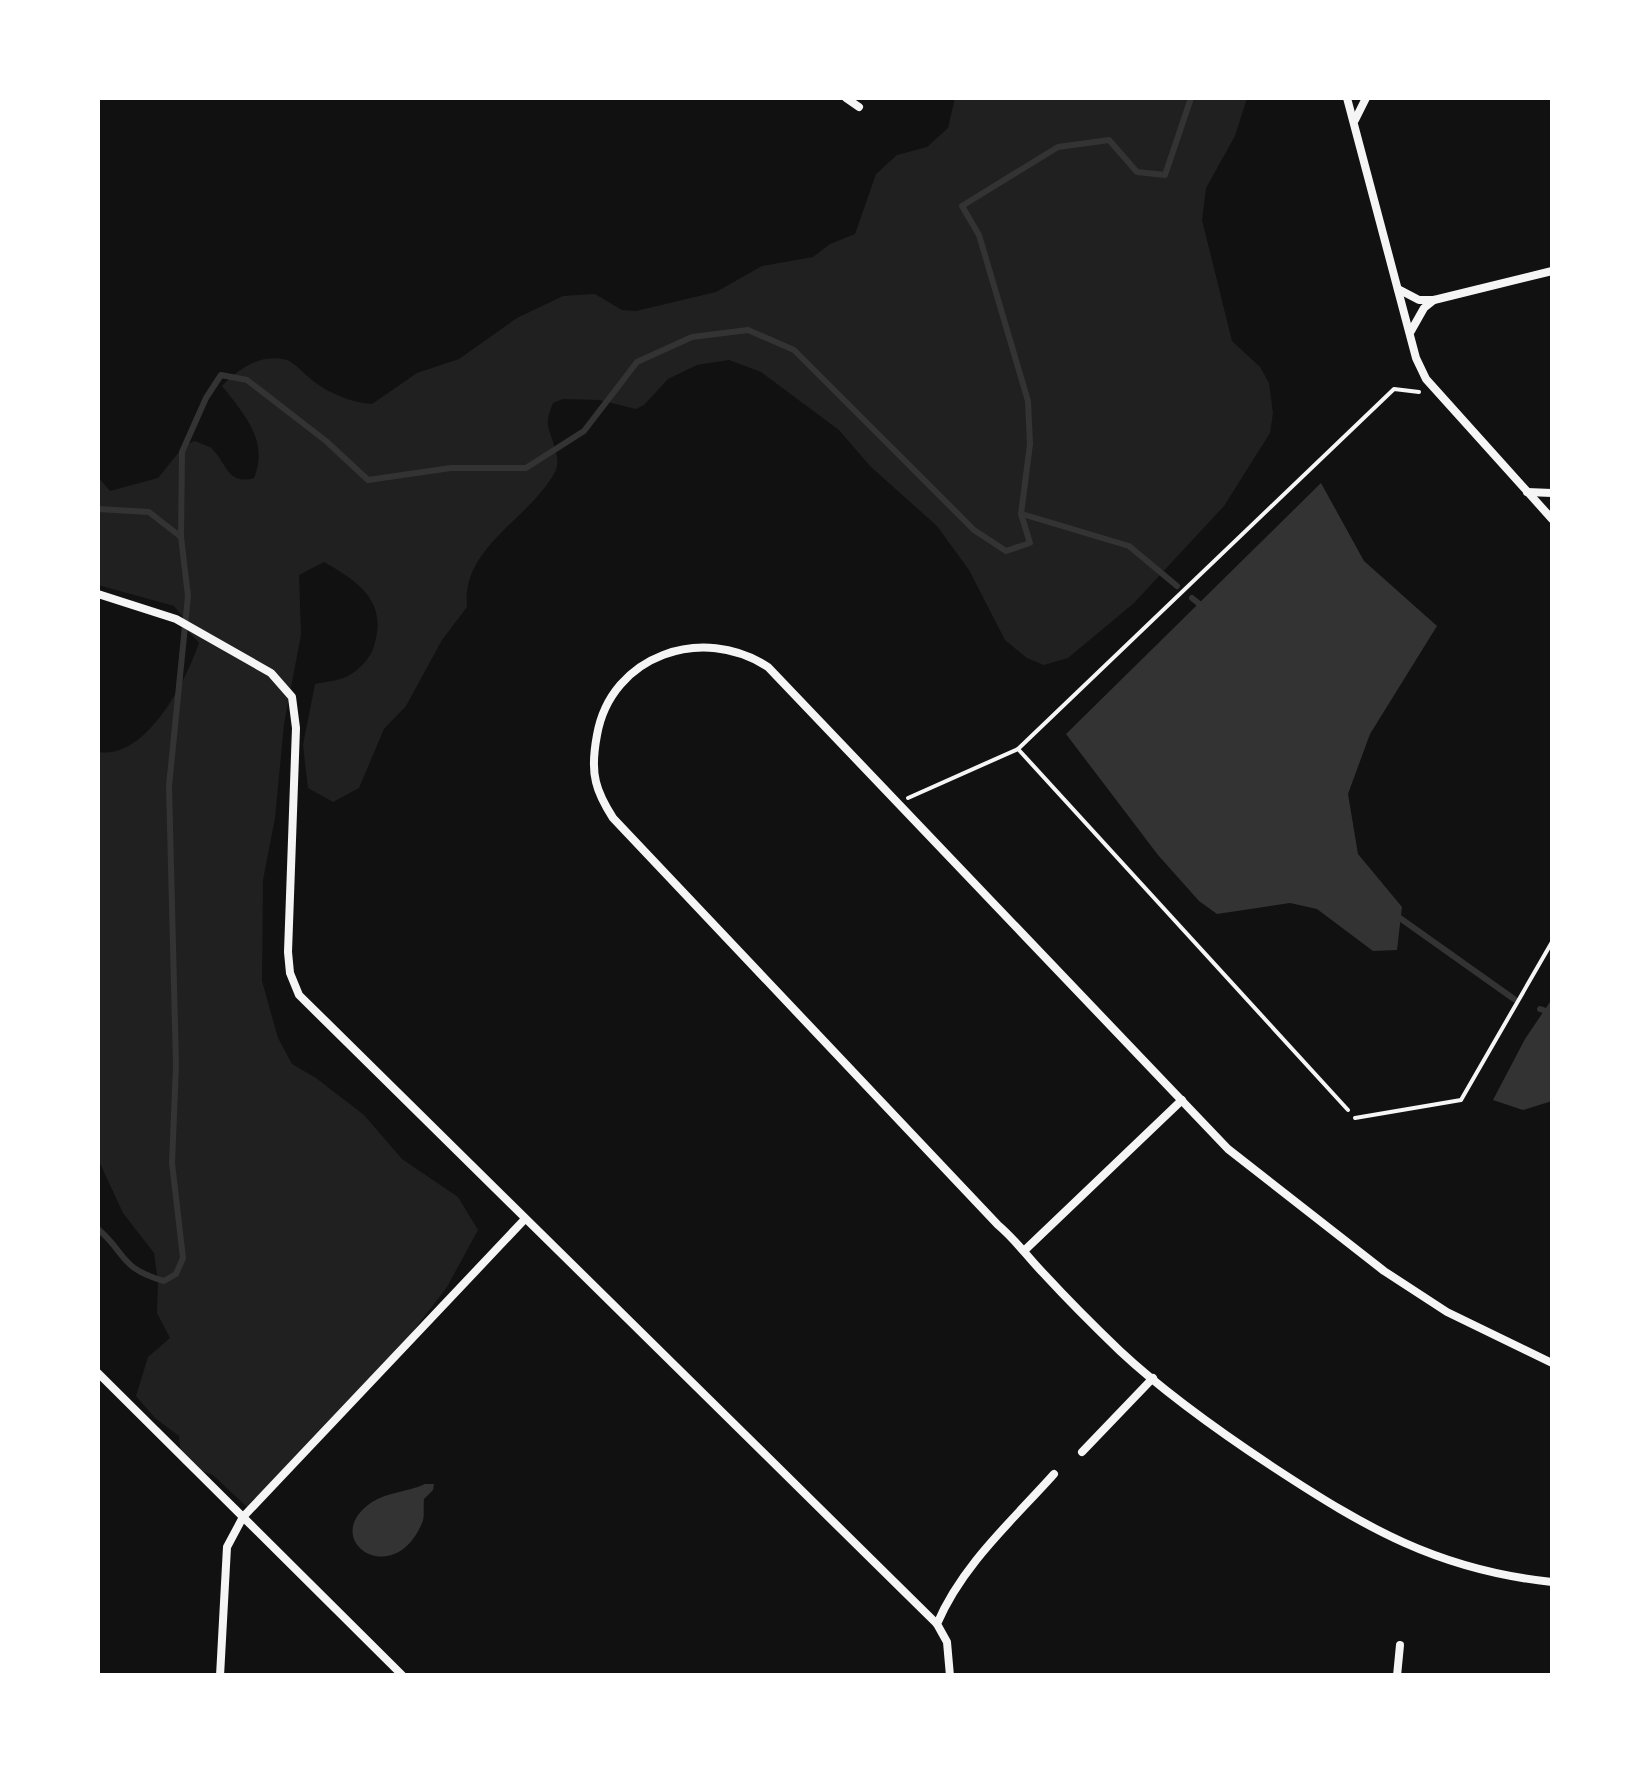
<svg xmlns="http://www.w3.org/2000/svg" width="1650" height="1773" font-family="'Nunito Sans',sans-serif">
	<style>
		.green { fill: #202020 }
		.water { fill: #333 }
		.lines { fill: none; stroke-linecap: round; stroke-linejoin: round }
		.stream { stroke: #333; stroke-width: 6 }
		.path { stroke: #f5f5f5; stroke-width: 4 }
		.service { stroke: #f5f5f5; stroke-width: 4 }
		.minor { stroke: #f5f5f5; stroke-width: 8 }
	</style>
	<rect width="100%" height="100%" fill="#111"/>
	<path class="green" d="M955,98H1247L1235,136L1206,188L1202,220L1232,341L1260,367L1269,383L1273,413L1270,433L1224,506L1134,603L1068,658L1044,665L1027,658L1005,640L969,570L937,526L870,466L839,430L761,372L729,360L697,365L668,379L644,405L636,409L599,400L563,399L553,403C550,411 547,418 548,426C551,440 562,458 555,472C529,520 461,547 467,607L442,640L406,706L384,729L359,788L333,802L308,788L303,745L315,684C324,682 337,681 346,677C357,672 369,660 373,649C389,603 361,583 324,562L299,575L301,635L284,724L275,818L263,880L262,981L278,1038L292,1064L316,1078L364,1115L402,1159L458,1197L478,1230L447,1287L375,1381L248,1508L213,1475L182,1464L179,1436L155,1418L136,1396L148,1357L170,1338L157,1313L158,1281L154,1253L123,1213L98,1159V752C147,760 186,680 199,643L188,631L192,628L174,606L98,585V477L110,491L158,478L183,447L194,441C196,441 209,447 210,447C227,461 226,486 254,478C269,441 245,415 222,386C238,369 261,353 287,360C295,363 305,375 312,380C330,394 350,402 372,404L417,373L459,359L517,318L563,296L595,294L622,310L636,311L716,292L762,266L813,257L830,244L855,234L876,174L897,155L927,147L948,128Z"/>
	<g class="water">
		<polygon points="1321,483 1364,561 1437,626 1370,734 1348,794 1358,854 1402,907 1397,950 1373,951 1317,909 1290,903 1217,914 1199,901 1158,855 1066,734"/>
		<polygon points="1552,999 1552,1101 1523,1110 1493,1100 1525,1039"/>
		<path d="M425,1484H434L433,1490L424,1499C423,1507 425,1517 422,1523C393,1592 317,1539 372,1502C388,1492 408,1492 425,1484Z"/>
	</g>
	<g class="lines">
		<g class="stream">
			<polyline points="98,509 149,512 181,537"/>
			<polyline points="1022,514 1129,546 1177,586"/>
			<polyline points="1192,598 1203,607"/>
			<polyline points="1397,916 1514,999"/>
			<polyline points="1540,1009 1552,1013"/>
			<path d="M98,1229C127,1254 119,1268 164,1281L176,1274L183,1258L172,1163L176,1065L169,786L188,596L181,537L182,452L206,398L221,375L247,380L326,441L368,480L451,468H526L584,431L637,362L692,337L748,330L794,350L974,530L1006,551L1030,543L1021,514L1030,444L1028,401L979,235L962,206L1058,147L1109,140L1137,172L1165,175L1191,98"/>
		</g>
		<g class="path">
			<polyline points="908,798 1018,749"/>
			<polyline points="1348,1110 1018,749 1394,389 1419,392"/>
		</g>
		<polyline class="service" points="1355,1118 1461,1100 1552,942"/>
		<g class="minor">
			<polyline points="846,98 859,107"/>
			<polyline points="1347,98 1416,358 1426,379 1552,519"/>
			<polyline points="1355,120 1366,98"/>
			<polyline points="1398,289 1419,300 1434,300 1552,271"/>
			<polyline points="1411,331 1424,308 1434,300"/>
			<polyline points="1527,492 1552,493"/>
			<polyline points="98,594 176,619 271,673 292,697 296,728 288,952 290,973 299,995 937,1624"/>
			<polyline points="1026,1249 1182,1100"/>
			<path d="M1552,1363L1447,1312L1384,1271L1228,1149L768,667C703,624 611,655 597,735C594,751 592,767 596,782C599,795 606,807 613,818L998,1225C1017,1241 1028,1258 1045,1275C1069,1301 1094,1326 1120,1351C1166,1394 1220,1432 1273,1467C1366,1528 1438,1570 1552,1582"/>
			<polyline points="98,1373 403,1676"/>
			<polyline points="1082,1452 1153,1378"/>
			<polyline points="220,1676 227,1547 243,1517 524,1220"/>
			<path d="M950,1676L947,1642L937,1624C962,1565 1012,1521 1054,1474"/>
			<polyline points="1397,1676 1400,1645"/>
		</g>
	</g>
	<rect width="1650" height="1773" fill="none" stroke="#ffffff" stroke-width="200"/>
</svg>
